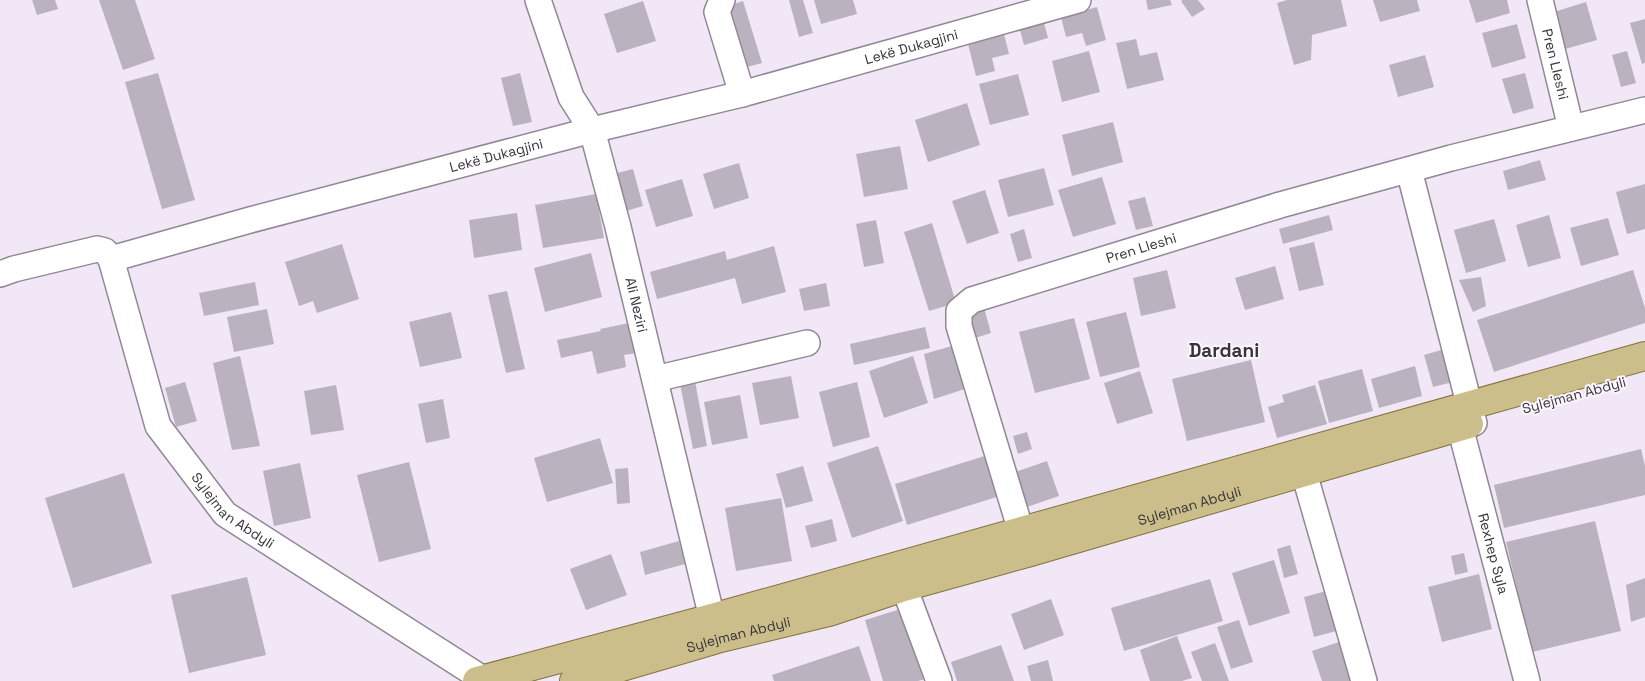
<svg xmlns="http://www.w3.org/2000/svg" width="1645" height="681" font-family="'Space Grotesk',sans-serif">
	<style>
		.building { fill: #bbb2c0 }
		.lines { fill: none; stroke-linecap: round; stroke-linejoin: round }
		.minor-casing { stroke: #918795; stroke-width: 28 }
		.major-casing { stroke: #82713d; stroke-width: 30 }
		.minor { stroke: #fff; stroke-width: 25 }
		.major { stroke: #ccbe8b; stroke-width: 28 }
		.labels { text-anchor: middle; dominant-baseline: central; stroke-width: 4; stroke-linejoin: round; paint-order: stroke }
		.street-label { font-size: 14px; fill: #38343a; stroke: #fcf6ff }
		.district-label { font-size: 19px; font-weight: bold; fill: #38343a; stroke: #fcf6ff }
	</style>
	<rect width="100%" height="100%" fill="#f1e7f6"/>
	<g class="building">
		<polygon points="32,0 55,0 58,9 37,15"/>
		<polygon points="99,0 135,0 155,59 123,70"/>
		<polygon points="789,0 803,0 813,33 799,37"/>
		<polygon points="814,0 853,0 857,14 821,24"/>
		<polygon points="1146,0 1170,0 1172,5 1148,10"/>
		<polygon points="1183,0 1198,0 1205,9 1192,17 1181,1"/>
		<polygon points="1287,0 1341,0 1347,26 1312,35 1311,60 1294,65 1277,3"/>
		<polygon points="1373,0 1417,0 1420,11 1380,22"/>
		<polygon points="1469,0 1507,0 1510,13 1476,23"/>
		<polygon points="643,1 656,41 617,53 604,14"/>
		<polygon points="743,1 762,63 747,67 728,6"/>
		<polygon points="1586,2 1597,40 1565,49 1554,12"/>
		<polygon points="1097,7 1106,40 1086,46 1082,33 1066,37 1061,17"/>
		<polygon points="1043,19 1048,38 1024,45 1019,26"/>
		<polygon points="1645,19 1645,63 1642,64 1630,23"/>
		<polygon points="1517,24 1526,58 1492,68 1482,33"/>
		<polygon points="1004,34 1009,54 992,58 995,71 976,76 968,44"/>
		<polygon points="1136,39 1140,56 1157,52 1164,80 1127,89 1116,43"/>
		<polygon points="1089,51 1100,92 1062,102 1052,61"/>
		<polygon points="1627,51 1636,83 1621,87 1612,55"/>
		<polygon points="1425,55 1434,87 1398,97 1389,65"/>
		<polygon points="158,73 195,200 162,209 125,82"/>
		<polygon points="520,73 532,122 513,126 501,78"/>
		<polygon points="1525,73 1534,108 1513,114 1502,79"/>
		<polygon points="1018,74 1029,115 990,125 979,84"/>
		<polygon points="967,103 980,145 928,162 915,120"/>
		<polygon points="1113,122 1123,162 1072,176 1062,135"/>
		<polygon points="900,146 908,189 864,197 856,154"/>
		<polygon points="1540,160 1546,180 1508,190 1503,171"/>
		<polygon points="739,163 749,198 714,209 703,174"/>
		<polygon points="1044,168 1054,205 1008,217 998,180"/>
		<polygon points="633,169 643,206 623,212 613,174"/>
		<polygon points="1102,177 1116,224 1073,237 1058,190"/>
		<polygon points="682,179 693,216 656,227 645,190"/>
		<polygon points="1645,184 1645,229 1627,234 1616,192"/>
		<polygon points="985,190 999,233 967,244 952,201"/>
		<polygon points="596,194 604,238 543,248 535,205"/>
		<polygon points="1145,197 1153,226 1136,230 1128,201"/>
		<polygon points="517,213 522,250 474,258 469,220"/>
		<polygon points="1329,215 1333,230 1283,244 1279,229"/>
		<polygon points="1549,215 1561,258 1528,267 1516,225"/>
		<polygon points="1608,218 1619,255 1581,266 1570,228"/>
		<polygon points="1494,219 1506,261 1466,273 1454,230"/>
		<polygon points="876,220 884,263 864,267 856,224"/>
		<polygon points="932,223 956,303 929,311 904,232"/>
		<polygon points="1024,229 1032,258 1018,262 1010,234"/>
		<polygon points="1314,242 1324,285 1299,291 1289,248"/>
		<polygon points="342,244 359,299 317,313 313,301 299,306 285,262"/>
		<polygon points="774,246 786,292 742,304 735,278 657,299 650,272 725,251 727,260"/>
		<polygon points="591,253 602,297 545,312 534,268"/>
		<polygon points="1275,266 1284,299 1245,310 1235,278"/>
		<polygon points="1167,270 1176,308 1141,316 1133,278"/>
		<polygon points="1633,270 1645,308 1645,323 1494,372 1477,320"/>
		<polygon points="1481,277 1486,306 1473,312 1459,280"/>
		<polygon points="255,282 259,305 204,316 199,293"/>
		<polygon points="826,283 830,306 804,311 799,289"/>
		<polygon points="507,291 525,369 506,373 488,295"/>
		<polygon points="983,304 991,333 975,338 966,309"/>
		<polygon points="267,309 274,344 234,352 227,317"/>
		<polygon points="451,312 462,358 420,367 409,322"/>
		<polygon points="1126,312 1140,367 1100,377 1086,322"/>
		<polygon points="1074,318 1090,379 1035,393 1019,332"/>
		<polygon points="629,323 636,353 624,355 626,367 597,374 592,351 561,358 557,340 601,331 600,329"/>
		<polygon points="925,327 930,348 854,365 850,344"/>
		<polygon points="959,344 971,387 934,399 924,354"/>
		<polygon points="1448,348 1457,381 1433,387 1424,355"/>
		<polygon points="240,356 260,446 232,450 213,363"/>
		<polygon points="913,356 928,403 884,418 869,371"/>
		<polygon points="1251,360 1265,422 1187,441 1172,379"/>
		<polygon points="1415,366 1422,396 1379,408 1371,379"/>
		<polygon points="1362,369 1373,411 1329,423 1318,381"/>
		<polygon points="1140,371 1153,413 1117,424 1104,383"/>
		<polygon points="791,376 799,418 760,425 752,383"/>
		<polygon points="695,381 707,446 693,449 680,384"/>
		<polygon points="185,382 197,421 176,427 165,388"/>
		<polygon points="857,382 870,437 833,447 819,392"/>
		<polygon points="336,385 344,430 311,435 304,391"/>
		<polygon points="1315,385 1327,424 1277,438 1268,407 1284,402 1282,395"/>
		<polygon points="740,395 748,438 712,445 704,402"/>
		<polygon points="443,399 450,438 426,443 418,404"/>
		<polygon points="1027,432 1032,449 1018,454 1013,436"/>
		<polygon points="600,438 613,483 547,502 534,458"/>
		<polygon points="878,446 903,521 852,538 827,463"/>
		<polygon points="1641,449 1645,466 1645,495 1504,528 1494,485"/>
		<polygon points="991,454 1003,495 907,525 895,484"/>
		<polygon points="1047,461 1059,496 1027,507 1015,472"/>
		<polygon points="409,462 431,549 379,562 357,475"/>
		<polygon points="300,463 311,518 274,526 263,471"/>
		<polygon points="803,466 813,501 786,508 776,474"/>
		<polygon points="628,468 630,503 617,504 615,469"/>
		<polygon points="124,473 152,563 73,588 45,498"/>
		<polygon points="781,498 792,561 736,571 725,508"/>
		<polygon points="832,519 837,541 811,548 805,526"/>
		<polygon points="1595,521 1621,631 1532,652 1506,542"/>
		<polygon points="679,541 685,564 645,575 640,552"/>
		<polygon points="1290,545 1298,574 1284,578 1277,549"/>
		<polygon points="1464,553 1468,572 1455,575 1451,556"/>
		<polygon points="611,554 627,595 586,610 570,569"/>
		<polygon points="1274,560 1290,613 1249,626 1232,573"/>
		<polygon points="1479,574 1492,629 1442,642 1428,587"/>
		<polygon points="247,577 266,655 189,673 171,595"/>
		<polygon points="1645,578 1645,617 1631,622 1626,585"/>
		<polygon points="1210,579 1223,621 1124,651 1111,608"/>
		<polygon points="1330,590 1340,630 1314,637 1304,597"/>
		<polygon points="1051,599 1064,635 1024,650 1011,614"/>
		<polygon points="904,608 925,679 918,681 883,681 865,620"/>
		<polygon points="1239,620 1253,662 1231,669 1217,627"/>
		<polygon points="1177,636 1192,678 1182,681 1150,681 1140,650"/>
		<polygon points="1342,641 1355,681 1322,681 1312,651"/>
		<polygon points="1215,643 1229,681 1202,681 1191,652"/>
		<polygon points="1001,645 1014,681 957,681 951,662"/>
		<polygon points="859,646 871,681 774,681 772,675"/>
		<polygon points="1048,660 1053,681 1031,681 1027,666"/>
	</g>
	<g class="lines">
		<g class="minor-casing">
			<g id="minor">
				<path id="s1" d="M538,0L571,97L592,130L618,227L712,618"/>
				<polyline points="722,0 717,12 742,94"/>
				<path id="s2" d="M1540,0L1571,128"/>
				<polyline points="1409,170 1474,423"/>
				<path id="s3" d="M111,259L250,220L592,130L742,94L1078,0"/>
				<path id="s4" d="M0,274L14,269L97,249L105,251L111,259L158,426L225,514L486,681"/>
				<polyline points="655,379 807,343"/>
				<path id="s5" d="M1460,427L1527,681"/>
				<polyline points="1304,473 1364,681"/>
				<path id="s6" d="M1027,551L959,326V311L972,300L1280,205L1451,158L1645,110"/>
				<polyline points="904,587 939,681"/>
			</g>
		</g>
		<g class="major-casing">
			<g id="major">
				<polyline points="477,681 712,618 1645,356"/>
				<path id="s7" d="M574,681L717,639L829,612L904,587L1027,553L1469,424"/>
			</g>
		</g>
		<use href="#minor" class="minor"/>
		<use href="#major" class="major"/>
	</g>
	<g class="labels">
		<g class="street-label">
			<text stroke="none"><textPath href="#s3" startOffset="828">Lekë Dukagjini</textPath></text>
			<text stroke="none"><textPath href="#s2" startOffset="66">Pren Lleshi</textPath></text>
			<text stroke="none"><textPath href="#s3" startOffset="399">Lekë Dukagjini</textPath></text>
			<text stroke="none"><textPath href="#s6" startOffset="444">Pren Lleshi</textPath></text>
			<text stroke="none"><textPath href="#s1" startOffset="322">Ali Neziri</textPath></text>
			<text transform="translate(1574 395) rotate(-15)">Sylejman Abdyli</text>
			<text stroke="none"><textPath href="#s7" startOffset="640">Sylejman Abdyli</textPath></text>
			<text stroke="none"><textPath href="#s4" startOffset="406">Sylejman Abdyli</textPath></text>
			<text stroke="none"><textPath href="#s5" startOffset="131">Rexhep Syla</textPath></text>
			<text stroke="none"><textPath href="#s7" startOffset="171">Sylejman Abdyli</textPath></text>
		</g>
		<g class="district-label">
			<text x="1224" y="350">Dardani</text>
		</g>
	</g>
</svg>
